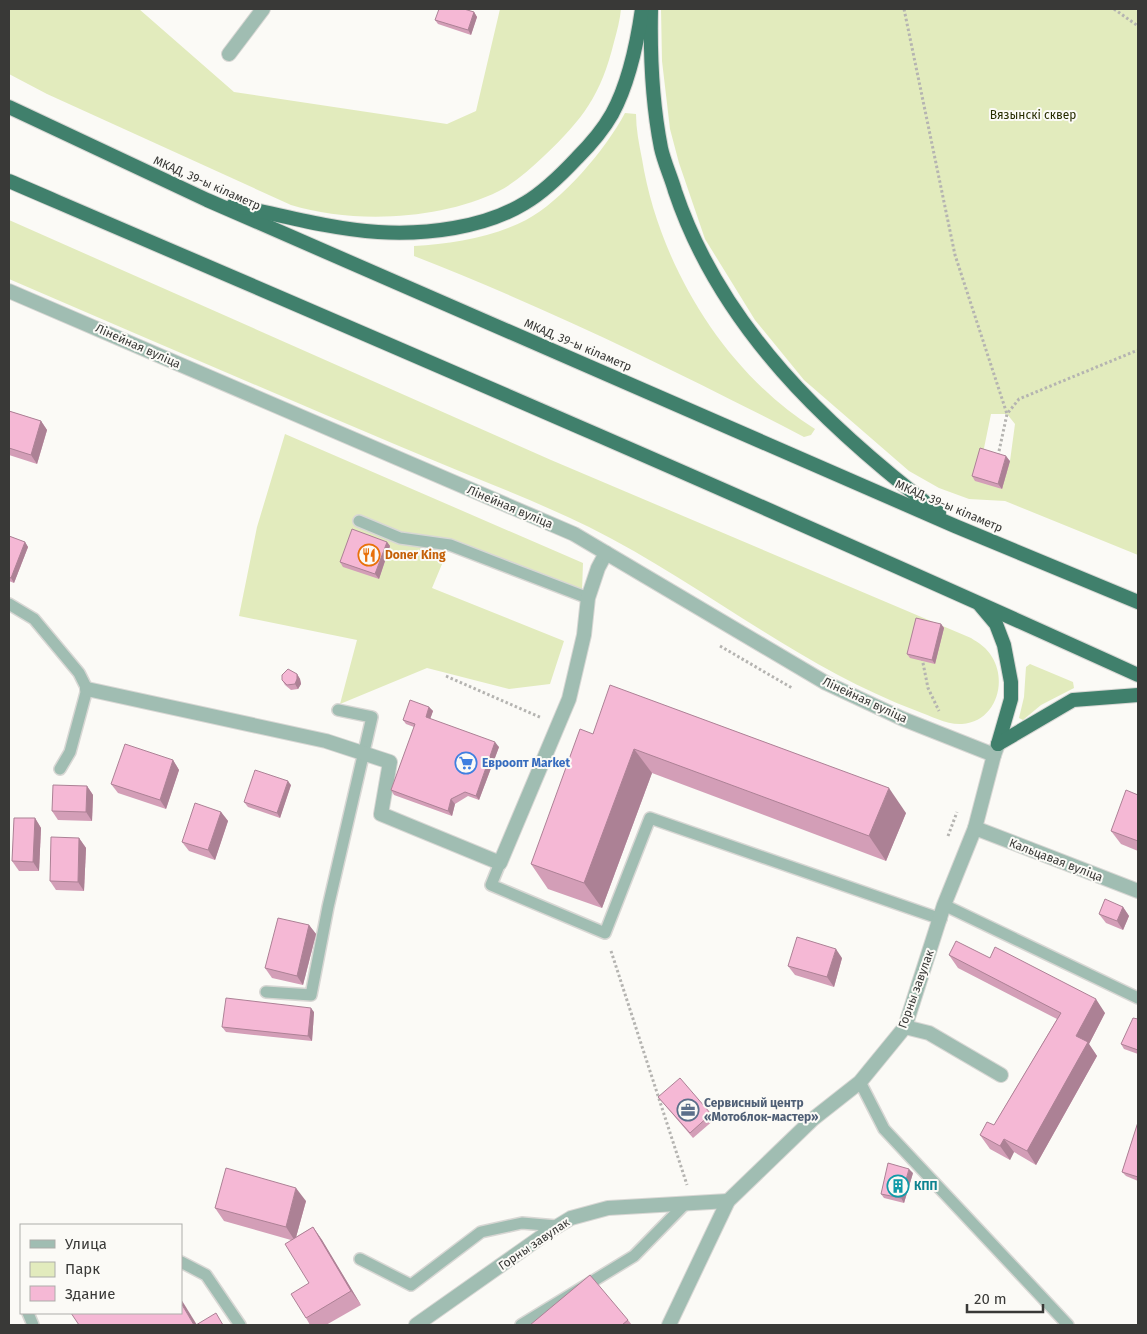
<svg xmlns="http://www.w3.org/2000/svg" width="1147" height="1334" font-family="'Fira Sans',sans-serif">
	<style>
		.green { fill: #e2ebbd; fill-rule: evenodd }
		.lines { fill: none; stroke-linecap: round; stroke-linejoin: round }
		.service-casing { stroke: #d8d7d4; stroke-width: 14 }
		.minor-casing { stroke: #d8d7d4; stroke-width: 16 }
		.tertiary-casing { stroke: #d8d7d4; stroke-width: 16 }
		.trunk-casing { stroke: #d8d7d4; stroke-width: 16 }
		.path { stroke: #b5b4b1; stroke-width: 3; stroke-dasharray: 2.5 2.5; stroke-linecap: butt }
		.service { stroke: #a0bdb2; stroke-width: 11 }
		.minor { stroke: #a0bdb2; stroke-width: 14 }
		.tertiary { stroke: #a0bdb2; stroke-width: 14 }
		.trunk { stroke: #40806c; stroke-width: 14 }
		.wall { fill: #d39eb7 }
		.shaded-wall { fill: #ac8195 }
		.building { fill: #f5b8d5; stroke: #ac8195 }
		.labels { text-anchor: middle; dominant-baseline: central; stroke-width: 4; stroke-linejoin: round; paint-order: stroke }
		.park-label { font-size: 12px; fill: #272d00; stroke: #fbfaf6 }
		.street-label { font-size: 12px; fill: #393937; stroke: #fbfaf6 }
		.food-label { font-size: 12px; font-weight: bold; fill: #c56008; stroke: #fbfaf6; text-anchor: start }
		.shop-label { font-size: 12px; font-weight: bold; fill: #366cbe; stroke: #fbfaf6; text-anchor: start }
		.service-label { font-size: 12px; font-weight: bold; fill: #4e5e75; stroke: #fbfaf6; text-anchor: start }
		.culture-label { font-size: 12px; font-weight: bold; fill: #0d838f; stroke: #fbfaf6; text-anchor: start }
	</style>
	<rect width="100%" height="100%" fill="#fbfaf6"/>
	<g class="green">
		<path d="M9,9H139L234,92L447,124L476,111L500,9H621C620,20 617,31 614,42C601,95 583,119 544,156C530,169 516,182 499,191C441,220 353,224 291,205L47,94L9,74Z"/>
		<path d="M661,9H1138V555L1005,501L969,499L939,488L909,471L804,380L755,320L705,239L679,163L670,129L662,61ZM991,414H1007L1015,424L1010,461L1001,489L983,453Z"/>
		<path d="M625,113L636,114C636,129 639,144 642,159C659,264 724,372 815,429L811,435L804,437C677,371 547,308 414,256V246C451,244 493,237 526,220C562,201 606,149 625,113Z"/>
		<path d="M9,220L551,460L971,638C979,643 987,648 992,657C1008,683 995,722 962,724C947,725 931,716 917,711C799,667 701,583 589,527C527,497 462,473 399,446C269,391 139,335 9,279Z"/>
		<polygon points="285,434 583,563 582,591 450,545 432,588 564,641 550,684 509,689 427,668 340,704 357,640 239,616 257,527"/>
		<polygon points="1030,664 1073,682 1074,688 1041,705 1023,720 1019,718 1024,697 1026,667"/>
	</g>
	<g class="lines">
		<g class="service-casing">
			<g id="service">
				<polyline points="359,521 400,538 450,545 588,598"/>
				<polyline points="9,604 34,619 79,673 87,689 70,752 60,769"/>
				<polyline points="500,863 491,885 605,933 650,818 941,919"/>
				<polyline points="944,905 1138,998"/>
				<polyline points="266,992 311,995 328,907 372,717 338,710"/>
				<polyline points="860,1082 884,1129 1068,1325"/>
				<polyline points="360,1259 411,1285 481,1232 522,1223 557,1226"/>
				<polyline points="181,1262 206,1275 240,1325"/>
				<polyline points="28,1313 33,1325"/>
				<polyline points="521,1325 634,1256 684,1205"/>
			</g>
		</g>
		<g class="minor-casing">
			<g id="minor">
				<polyline points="229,54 263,9"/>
				<polyline points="87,689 326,741 390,762 381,814 500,863 569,699 584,635 588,598 598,568 606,553"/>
				<polyline points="975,828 1138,891"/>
				<polyline points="905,1027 929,1033 1001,1075"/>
				<polyline points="416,1325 548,1232 571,1218 608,1208 728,1201"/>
				<polyline points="669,1325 728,1201 813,1119 860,1082 905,1027 944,905 975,828 994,755"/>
			</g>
		</g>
		<g class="tertiary-casing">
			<polyline id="tertiary" points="9,291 574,534 826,683 903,719 994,755 998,744"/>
		</g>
		<g class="trunk-casing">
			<g id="trunk">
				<path d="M651,9C650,55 652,102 661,148C664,162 671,177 675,191C721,328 827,427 939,513"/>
				<polyline points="9,107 207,200 955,526 1138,602"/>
				<path d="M9,181C386,343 764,505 1138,675"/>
				<path d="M233,205C281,215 330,229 378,232C426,235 484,228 525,203C544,192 562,174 577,158C590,145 603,130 612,114C629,83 637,44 642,9"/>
				<polyline points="980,605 996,624 1004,645 1011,682 1011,699 998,744"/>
				<polyline points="998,744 1073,700 1138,695"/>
			</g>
		</g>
		<g class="path">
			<polyline points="904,9 955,255 1007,414"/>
			<polyline points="1114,9 1138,26"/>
			<polyline points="998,456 1007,414 1019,399 1138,350"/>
			<polyline points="720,646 792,688"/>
			<polyline points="922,658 928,688 939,711"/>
			<polyline points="446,676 542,718"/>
			<polyline points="948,836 957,812"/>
			<polyline points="611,951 687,1185"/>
		</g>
		<use href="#service" class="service"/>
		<use href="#minor" class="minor"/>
		<use href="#tertiary" class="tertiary"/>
		<use href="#trunk" class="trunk"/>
	</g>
	<g class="wall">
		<polygon points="474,12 477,17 471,35 438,24 435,20"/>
		<polygon points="9,411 41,421 47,430 37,464 9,455"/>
		<polygon points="1010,461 1002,489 975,481 972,476"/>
		<polygon points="9,536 25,542 28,547 14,583 9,581"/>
		<polygon points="387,542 390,546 379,579 343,567 340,562"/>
		<polygon points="941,624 944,628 935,664 910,658 907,654"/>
		<polygon points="297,674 300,679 301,684 298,689 291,690 285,685 282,680"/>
		<polygon points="429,707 433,711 430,719 499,747 479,800 468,796 455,804 452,816 394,795 391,790 414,727 406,724 403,720"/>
		<polygon points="593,734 906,813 886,861 652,773 602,908 548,889 531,864"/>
		<polygon points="173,760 179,770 166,809 118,793 111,784"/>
		<polygon points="291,785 280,818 248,807 244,802"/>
		<polygon points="87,786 93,795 92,821 58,820 52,811"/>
		<polygon points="1138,795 1138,851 1121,844 1111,831"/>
		<polygon points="221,812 228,821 215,860 189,851 182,842"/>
		<polygon points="35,818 41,828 39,871 19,871 12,861"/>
		<polygon points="79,838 86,848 84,891 56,890 50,881"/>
		<polygon points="1123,907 1129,916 1123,930 1106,923 1099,914"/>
		<polygon points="309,925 316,934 303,985 272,978 265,968"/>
		<polygon points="949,955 990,958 1105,1013 1089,1044 1097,1056 1036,1165 1014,1152 1010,1160 990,1149 980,1135 994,1125 1057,1019 958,968"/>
		<polygon points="842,958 834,987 795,975 788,966"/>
		<polygon points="314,1012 312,1041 226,1032 222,1027"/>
		<polygon points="1138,1019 1138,1054 1124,1049 1121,1044"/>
		<polygon points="658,1097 711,1114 715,1119 693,1138"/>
		<polygon points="1138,1122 1138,1181 1126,1176 1122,1172"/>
		<polygon points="913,1173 904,1203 884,1198 881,1194"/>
		<polygon points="306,1201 296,1237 313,1227 322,1240 361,1305 326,1325 310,1325 306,1318 309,1283 291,1240 224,1221 215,1208"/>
		<polygon points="628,1320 632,1325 530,1325"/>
	</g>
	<g class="shaded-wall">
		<polygon points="474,12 477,17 471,35 468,30"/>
		<polygon points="41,421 47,430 37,464 31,455"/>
		<polygon points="1006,456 1010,461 1002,489 998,484"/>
		<polygon points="25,542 28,547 14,583 11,578"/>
		<polygon points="387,542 390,546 379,579 375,574"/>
		<polygon points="941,624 944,628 935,664 932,660"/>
		<polygon points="297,674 300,679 301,684 298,689 295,684"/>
		<polygon points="429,707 433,711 429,722 426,717"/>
		<polygon points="495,742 499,747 479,800 476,796"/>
		<polygon points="634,749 652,773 602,908 584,883"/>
		<polygon points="173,760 179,770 166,809 160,800"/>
		<polygon points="288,781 291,785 280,818 277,813"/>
		<polygon points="87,786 93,795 92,821 86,812"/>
		<polygon points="889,788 906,813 886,861 869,836"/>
		<polygon points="451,799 455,804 452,816 448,811"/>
		<polygon points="221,812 228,821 215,860 208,850"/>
		<polygon points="35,818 41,828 39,871 33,862"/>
		<polygon points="79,838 86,848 84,891 78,882"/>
		<polygon points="1123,907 1129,916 1123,930 1117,921"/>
		<polygon points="309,925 316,934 303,985 297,976"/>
		<polygon points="836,949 842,958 834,987 827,977"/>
		<polygon points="1096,999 1105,1013 1089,1044 1097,1056 1036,1165 1027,1151 1076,1036"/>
		<polygon points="311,1008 314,1012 312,1041 308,1036"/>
		<polygon points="1004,1139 1014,1152 1010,1160 1000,1146"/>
		<polygon points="909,1169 913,1173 904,1203 901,1198"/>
		<polygon points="296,1188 306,1201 295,1241 286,1227"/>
		<polygon points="313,1227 322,1240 361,1305 351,1291"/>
		<polygon points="181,1299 197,1325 194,1325 181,1303"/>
	</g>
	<g class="building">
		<polygon points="439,9 464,9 474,12 468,30 435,20"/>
		<polygon points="9,411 41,421 31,455 9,448"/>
		<polygon points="980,448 1006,456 998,484 972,476"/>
		<polygon points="352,529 387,542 375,574 340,562"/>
		<polygon points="9,536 25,542 11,578 9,577"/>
		<polygon points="916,618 941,624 932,660 907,654"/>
		<polygon points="288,669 297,674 297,679 295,684 287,685 282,680 282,675"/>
		<polygon points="610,685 889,788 869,836 634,749 584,883 531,864 580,729 593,734"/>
		<polygon points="410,700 429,707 426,717 495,742 476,796 465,792 451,799 448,811 391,790 415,724 403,720"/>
		<polygon points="125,744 173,760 160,800 111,784"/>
		<polygon points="255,770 288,781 277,813 244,802"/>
		<polygon points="53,785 87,786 86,812 52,811"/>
		<polygon points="1126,790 1138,795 1138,841 1111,831"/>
		<polygon points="195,803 221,812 208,850 182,842"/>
		<polygon points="14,818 35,818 33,862 12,861"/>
		<polygon points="51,837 79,838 78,882 50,881"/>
		<polygon points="1105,899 1123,907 1117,921 1099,914"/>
		<polygon points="278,918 309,925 297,976 265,968"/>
		<polygon points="797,937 836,949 827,977 788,966"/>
		<polygon points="956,941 990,958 995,947 1096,999 1076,1036 1088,1042 1027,1151 1004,1139 1000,1146 980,1135 987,1122 994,1125 1061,1013 949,955"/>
		<polygon points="226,998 311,1008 308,1036 222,1027"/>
		<polygon points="1133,1018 1138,1019 1138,1050 1121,1044"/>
		<polygon points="680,1078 711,1114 690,1133 658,1097"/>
		<polygon points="1138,1122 1138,1177 1122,1172"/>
		<polygon points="888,1163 909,1169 901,1198 881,1194"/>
		<polygon points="226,1168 296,1188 286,1227 215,1208"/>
		<polygon points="313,1227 351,1291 306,1318 291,1294 309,1283 285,1244"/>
		<polygon points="590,1275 628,1320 622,1325 530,1325"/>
		<polygon points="181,1303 194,1325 79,1325 71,1313 181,1313"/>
		<polygon points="216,1313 223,1325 196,1325"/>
	</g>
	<defs>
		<g id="restaurant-ring" transform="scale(1.125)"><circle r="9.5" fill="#fbfaf6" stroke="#e8710a" stroke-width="1.5"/><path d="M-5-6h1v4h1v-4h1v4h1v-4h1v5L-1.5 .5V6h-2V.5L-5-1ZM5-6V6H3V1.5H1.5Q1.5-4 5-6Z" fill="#e8710a"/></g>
		<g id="supermarket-ring" transform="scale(1.125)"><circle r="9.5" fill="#fbfaf6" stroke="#3f7fe0" stroke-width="1.5"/><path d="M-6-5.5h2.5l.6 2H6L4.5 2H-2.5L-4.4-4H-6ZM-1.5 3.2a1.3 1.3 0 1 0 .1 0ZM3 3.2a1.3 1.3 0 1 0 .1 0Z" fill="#3f7fe0"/></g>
		<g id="office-ring" transform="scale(1.125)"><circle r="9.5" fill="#fbfaf6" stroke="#5c6f8a" stroke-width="1.5"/><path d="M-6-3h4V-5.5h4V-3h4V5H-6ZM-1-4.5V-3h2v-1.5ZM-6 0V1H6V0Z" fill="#5c6f8a"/></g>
		<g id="building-ring" transform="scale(1.125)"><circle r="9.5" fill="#fbfaf6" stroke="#0f9aa8" stroke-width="1.5"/><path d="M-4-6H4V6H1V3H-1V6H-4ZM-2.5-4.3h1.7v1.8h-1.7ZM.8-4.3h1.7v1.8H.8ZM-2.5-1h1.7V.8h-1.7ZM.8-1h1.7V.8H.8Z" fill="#0f9aa8"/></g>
	</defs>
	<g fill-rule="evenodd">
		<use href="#restaurant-ring" x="369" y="555"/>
		<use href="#supermarket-ring" x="466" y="763"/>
		<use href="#office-ring" x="688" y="1110"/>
		<use href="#building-ring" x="898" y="1186"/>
	</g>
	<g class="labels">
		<g class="park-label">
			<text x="1033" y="115">Вязынскі сквер</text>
		</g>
		<g class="street-label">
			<text transform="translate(207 183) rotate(24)">МКАД, 39-ы кіламетр</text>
			<text transform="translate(578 345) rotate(23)">МКАД, 39-ы кіламетр</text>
			<text transform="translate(138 346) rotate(24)">Лінейная вуліца</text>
			<text transform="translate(949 506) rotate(23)">МКАД, 39-ы кіламетр</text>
			<text transform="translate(510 507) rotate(23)">Лінейная вуліца</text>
			<text transform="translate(865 700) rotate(25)">Лінейная вуліца</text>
			<text transform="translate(1056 860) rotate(21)">Кальцавая вуліца</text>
			<text transform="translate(916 989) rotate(-70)">Горны завулак</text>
			<text transform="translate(534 1244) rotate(-34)">Горны завулак</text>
		</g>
		<g class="food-label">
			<text x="385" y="555">Doner King</text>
		</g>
		<g class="shop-label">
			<text x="482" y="763">Евроопт Market</text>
		</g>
		<g class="service-label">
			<text x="704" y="1103">Сервисный центр<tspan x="704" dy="14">«Мотоблок-мастер»</tspan></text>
		</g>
		<g class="culture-label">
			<text x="914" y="1186">КПП</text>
		</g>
	</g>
	<rect width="1147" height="1334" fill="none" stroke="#393937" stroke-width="20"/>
	<rect x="20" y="1224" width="162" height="90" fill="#fbfaf6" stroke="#adadaa"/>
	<rect x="30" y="1240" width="25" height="8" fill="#a0bdb2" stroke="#adadaa"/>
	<text x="65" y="1249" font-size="15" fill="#393937">Улица</text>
	<rect x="30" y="1262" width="25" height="15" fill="#e2ebbd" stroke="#adadaa"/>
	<text x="65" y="1274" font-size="15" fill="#393937">Парк</text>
	<rect x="30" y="1286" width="25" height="15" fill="#f5b8d5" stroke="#adadaa"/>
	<text x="65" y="1299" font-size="15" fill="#393937">Здание</text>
	<path d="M967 1304v8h76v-8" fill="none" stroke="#393937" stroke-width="2.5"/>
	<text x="974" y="1304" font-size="15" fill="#393937" stroke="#fbfaf6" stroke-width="4" paint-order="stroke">20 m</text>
</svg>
